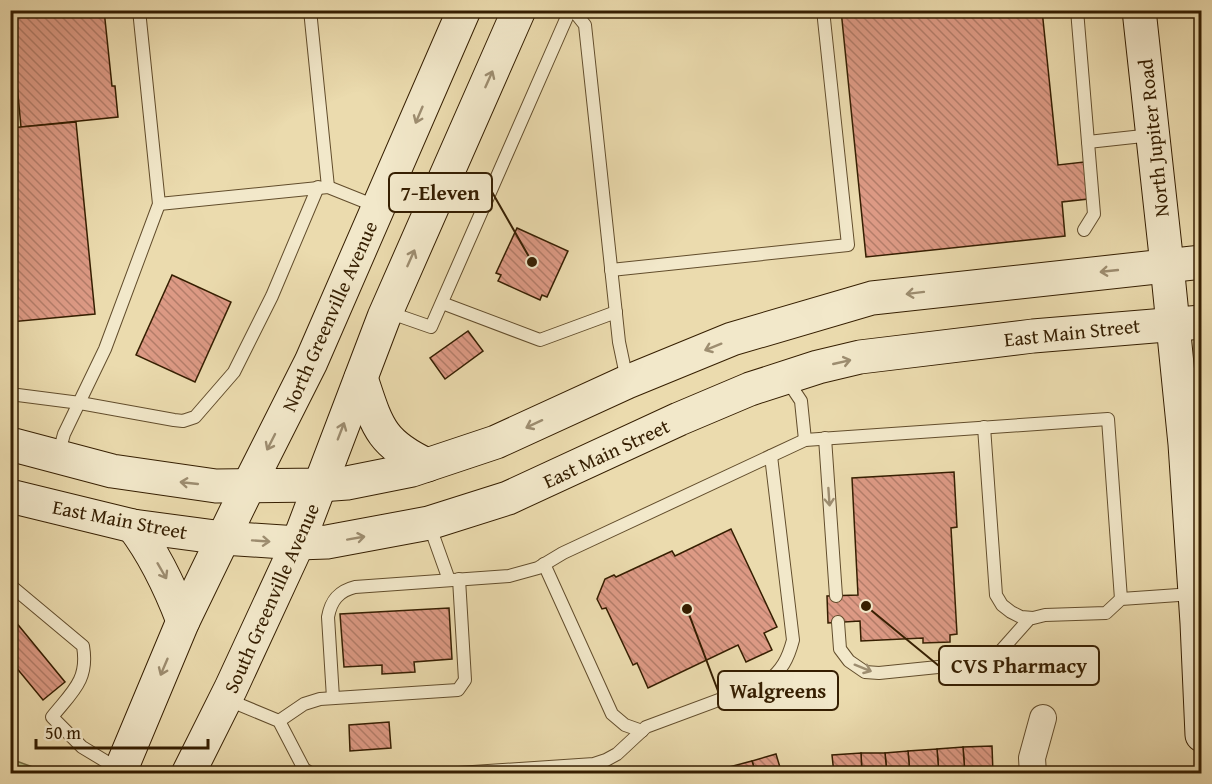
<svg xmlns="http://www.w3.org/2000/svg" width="1212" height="784" font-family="'Gentium Book Plus',serif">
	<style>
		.park { fill: url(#park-tufts); stroke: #786f45; stroke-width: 1.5 }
		.building { fill: url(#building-back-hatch); stroke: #351e01; stroke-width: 1.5 }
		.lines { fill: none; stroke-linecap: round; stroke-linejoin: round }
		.lane-casing { stroke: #624d2c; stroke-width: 14 }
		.street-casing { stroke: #624d2c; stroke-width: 28 }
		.secondary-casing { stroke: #351e01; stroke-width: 35 }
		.lane { stroke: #f2e8ca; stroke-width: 12 }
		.street { stroke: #f2e8ca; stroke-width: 26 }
		.secondary { stroke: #f2e8ca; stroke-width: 33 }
		.oneway { stroke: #9d8d70 }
		.labels { text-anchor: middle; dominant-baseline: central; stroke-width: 6; stroke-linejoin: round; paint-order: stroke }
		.street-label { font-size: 20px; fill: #351e01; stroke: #f2e8ca }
		.leader { fill: none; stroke: #351e01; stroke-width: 2 }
		.callout-dot { fill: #351e01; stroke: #f2e8ca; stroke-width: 2 }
		.callout { fill: #f2e8ca; stroke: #351e01; stroke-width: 2 }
		.callout-label { font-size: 21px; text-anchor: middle; font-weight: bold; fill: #351e01 }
	</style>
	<defs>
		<pattern id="park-tufts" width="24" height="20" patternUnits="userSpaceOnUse" patternTransform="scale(1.5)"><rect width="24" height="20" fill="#bac089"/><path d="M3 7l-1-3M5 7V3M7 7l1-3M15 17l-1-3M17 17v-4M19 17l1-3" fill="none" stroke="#a0a574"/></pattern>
		<pattern id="building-back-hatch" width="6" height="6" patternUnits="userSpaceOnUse" patternTransform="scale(1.5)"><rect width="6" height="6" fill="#dd9a85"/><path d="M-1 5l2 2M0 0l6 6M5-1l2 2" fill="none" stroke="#b47d6a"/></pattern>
	</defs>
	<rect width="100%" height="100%" fill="#ebdbae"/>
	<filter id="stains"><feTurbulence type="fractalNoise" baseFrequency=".00333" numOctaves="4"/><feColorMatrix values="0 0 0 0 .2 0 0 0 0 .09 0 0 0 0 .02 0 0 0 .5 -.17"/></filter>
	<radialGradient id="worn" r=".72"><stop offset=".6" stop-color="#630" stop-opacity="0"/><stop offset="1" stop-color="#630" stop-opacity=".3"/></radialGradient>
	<polygon class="park" points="11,759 46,772 47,773 11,773"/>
	<g class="building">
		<polygon points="10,10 104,10 112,86 115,86 118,117 21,127"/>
		<polygon points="841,10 1042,10 1058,165 1084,162 1088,199 1062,202 1065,236 866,257"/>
		<polygon points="76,122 95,314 10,322 10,244 13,244 10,223 10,128"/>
		<polygon points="517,228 568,251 547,297 542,295 540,300 498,281 501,275 496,273"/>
		<polygon points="172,275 231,302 195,382 136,355"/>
		<polygon points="468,331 483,351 445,379 430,358"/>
		<polygon points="954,472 957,527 951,528 957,634 950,635 950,642 923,643 923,638 861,641 860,621 828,623 827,596 858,595 852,478"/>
		<polygon points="731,529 777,627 764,633 772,650 746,662 738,645 648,688 637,663 633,665 606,608 602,609 597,599 605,579 614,575 616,577 672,551 675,556"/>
		<polygon points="449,608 452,659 414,662 415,672 382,674 382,665 344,667 340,614"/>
		<polygon points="10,615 65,682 43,700 10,660"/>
		<polygon points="389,722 391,748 350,751 349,725"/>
		<polygon points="992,746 993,774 965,774 963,747"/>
		<polygon points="963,747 965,774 939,774 937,749"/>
		<polygon points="937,749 939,774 910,774 908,751"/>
		<polygon points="908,751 910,774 887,774 885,753"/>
		<polygon points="861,753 885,753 887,774 862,774"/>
		<polygon points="861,753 862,774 834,774 832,755"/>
		<polygon points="776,754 782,774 756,774 752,761"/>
		<polygon points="752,761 756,774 731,774 729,767"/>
		<polygon points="729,767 731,774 708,774"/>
		<polygon points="1129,771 1129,774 1087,774"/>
	</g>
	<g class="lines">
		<g class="lane-casing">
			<g id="lane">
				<polyline points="310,10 328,187"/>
				<polyline points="573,10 585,25 619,342 627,380"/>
				<polyline points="1077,10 1094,214 1084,230"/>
				<polyline points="1088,142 1152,135"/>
				<polyline points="159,204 328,187 378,207"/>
				<polyline points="611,270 848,245 823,10"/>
				<polyline points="442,303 540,340 616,312"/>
				<polyline points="388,312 431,327 570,10"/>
				<polyline points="787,380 801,401 805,440"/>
				<polyline points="10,394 80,403 174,420 183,421 195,417 234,372 272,296 318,187"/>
				<polyline points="984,427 996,595 1002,605 1011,612 1021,617 1033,618 1045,615 1106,613 1121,599 1193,594"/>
				<polyline points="825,438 836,596"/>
				<polyline points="58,456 64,434 105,349 159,204 139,10"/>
				<polyline points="429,524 449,580"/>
				<polyline points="544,564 612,714 625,725 642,731"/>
				<path d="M10,585L83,646C89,680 72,692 52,717L82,747L120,770"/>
				<polyline points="838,622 840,649 849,661 865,672 879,673 987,662 999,653 1030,618"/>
				<path d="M333,698L328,617C331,600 339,591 355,587L509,576L538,568L563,553L805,440L1108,419L1121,599"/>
				<polyline points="226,699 279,721 304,769 312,774"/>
				<polyline points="279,721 304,704 320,699 458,690 465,680 459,579"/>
				<path d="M443,774L594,764L606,760L617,754L646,727L767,682C782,670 788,659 793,640L771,456"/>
			</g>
		</g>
		<g class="street-casing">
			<polyline id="street" points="1033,774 1032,758 1043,718"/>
		</g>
		<g class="secondary-casing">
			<g id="secondary">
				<polyline points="1139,10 1167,265 1185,444 1197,623 1202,735"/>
				<path d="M361,378C377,426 380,443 427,465"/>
				<polyline points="10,444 112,471 216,486 320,485 347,483 412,470 496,442 627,382 732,339 872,298 1202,262"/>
				<polyline points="10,496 133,526 223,538 298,543 327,542 429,523 508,498 679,419 750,389 818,367 860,357 1033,336 1202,322"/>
				<path d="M133,526C155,555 170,587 183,621"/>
				<polyline points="119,774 183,621 248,487 311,362 464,10"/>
				<polyline points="188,774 231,688 298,543 384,317 519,10"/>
			</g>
		</g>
		<use href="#lane" class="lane"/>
		<use href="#street" class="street"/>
		<use href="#secondary" class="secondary"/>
	</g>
	<defs><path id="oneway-shaft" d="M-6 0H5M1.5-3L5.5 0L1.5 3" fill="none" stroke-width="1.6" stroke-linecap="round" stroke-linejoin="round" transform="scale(1.5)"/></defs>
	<g class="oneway">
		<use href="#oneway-shaft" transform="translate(489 79) rotate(-66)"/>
		<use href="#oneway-shaft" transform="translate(419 115) rotate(113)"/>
		<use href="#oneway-shaft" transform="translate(411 258) rotate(-66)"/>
		<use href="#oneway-shaft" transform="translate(1109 271) rotate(174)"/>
		<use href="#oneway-shaft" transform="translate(915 293) rotate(173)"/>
		<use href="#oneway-shaft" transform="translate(713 347) rotate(158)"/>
		<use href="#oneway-shaft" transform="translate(842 362) rotate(-13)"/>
		<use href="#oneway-shaft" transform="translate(534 424) rotate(155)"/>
		<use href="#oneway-shaft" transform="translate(341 431) rotate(-69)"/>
		<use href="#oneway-shaft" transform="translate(271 442) rotate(117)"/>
		<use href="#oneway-shaft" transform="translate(189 483) rotate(-174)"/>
		<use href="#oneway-shaft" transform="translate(829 497) rotate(86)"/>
		<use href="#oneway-shaft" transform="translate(356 538) rotate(-10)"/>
		<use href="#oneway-shaft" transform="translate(261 541) rotate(4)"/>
		<use href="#oneway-shaft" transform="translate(162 571) rotate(60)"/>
		<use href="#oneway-shaft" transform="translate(164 667) rotate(113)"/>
		<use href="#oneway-shaft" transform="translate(863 668) rotate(22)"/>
	</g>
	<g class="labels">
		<g class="street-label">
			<text transform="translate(1153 138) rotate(-96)">North Jupiter Road</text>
			<text transform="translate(329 316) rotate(-66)">North Greenville Avenue</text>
			<text transform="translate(1072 332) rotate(-6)">East Main Street</text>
			<text transform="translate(606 453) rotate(-25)">East Main Street</text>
			<text transform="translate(120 519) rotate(11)">East Main Street</text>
			<text transform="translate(271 598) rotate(-66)">South Greenville Avenue</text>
		</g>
	</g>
	<path class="leader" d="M532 262L492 192M866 606L939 666M687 609L718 691"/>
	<g class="callout-dot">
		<circle cx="532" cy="262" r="6"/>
		<circle cx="866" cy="606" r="6"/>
		<circle cx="687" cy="609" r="6"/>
	</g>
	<g class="callout">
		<rect x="389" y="173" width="103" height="39" rx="6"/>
		<rect x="939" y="646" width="160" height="39" rx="6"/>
		<rect x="718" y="671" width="120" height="39" rx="6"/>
	</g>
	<g class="callout-label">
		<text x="440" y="200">7-Eleven</text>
		<text x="1019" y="673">CVS Pharmacy</text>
		<text x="778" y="698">Walgreens</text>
	</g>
	<rect width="1212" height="784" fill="none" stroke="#ebdbae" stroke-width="36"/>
	<rect x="12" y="12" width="1188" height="760" fill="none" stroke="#351e01" stroke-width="3"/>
	<rect x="18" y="18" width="1176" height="748" fill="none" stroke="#351e01" stroke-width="1.5"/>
	<path d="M36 739v9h172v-9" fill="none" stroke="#351e01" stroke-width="3"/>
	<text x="45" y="739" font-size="18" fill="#351e01" stroke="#f2e8ca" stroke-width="4.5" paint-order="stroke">50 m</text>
	<rect width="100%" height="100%" filter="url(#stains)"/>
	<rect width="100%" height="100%" fill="url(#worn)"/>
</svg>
